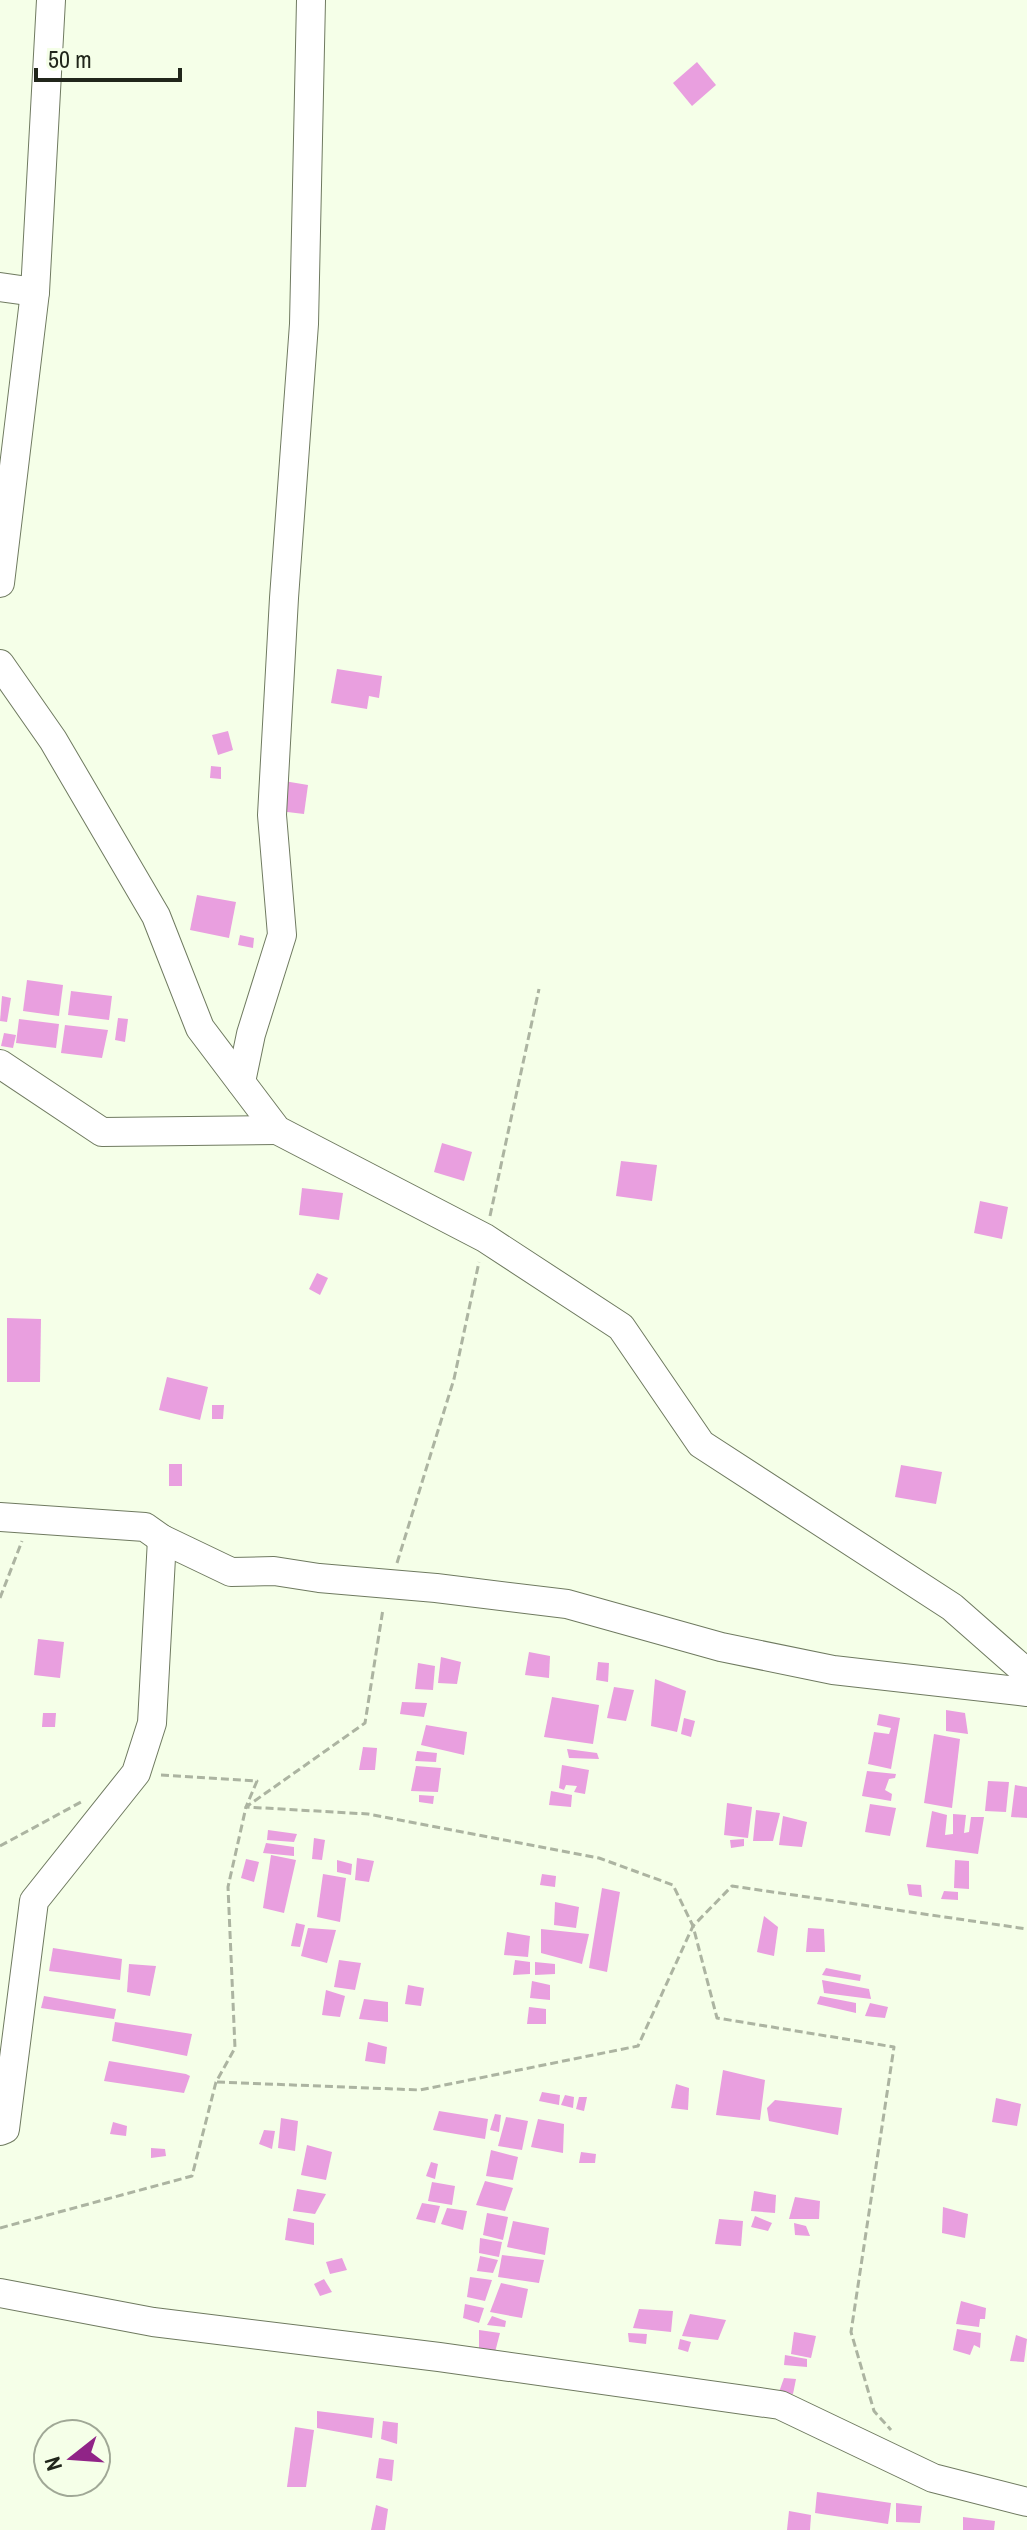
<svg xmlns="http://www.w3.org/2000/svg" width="1027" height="2530" font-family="'Archivo Narrow',sans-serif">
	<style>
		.building { fill: #e99fdf }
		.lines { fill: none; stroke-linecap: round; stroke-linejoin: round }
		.minor-casing { stroke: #6f7a60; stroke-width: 30 }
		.path { stroke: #acb4a1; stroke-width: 3; stroke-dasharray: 8 4; stroke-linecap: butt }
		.minor { stroke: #fff; stroke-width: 28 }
	</style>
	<rect width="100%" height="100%" fill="#f5ffe8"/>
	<g class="building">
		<polygon points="697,62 716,85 692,106 673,83"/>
		<polygon points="337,669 382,676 379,698 369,696 367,709 331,703"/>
		<polygon points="228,731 233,750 218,755 212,735"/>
		<polygon points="211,766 221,767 221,779 210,778"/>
		<polygon points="284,781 308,785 304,814 279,811"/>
		<polygon points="197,895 236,902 229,938 190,930"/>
		<polygon points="240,935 254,938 253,948 238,945"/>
		<polygon points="27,980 63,985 59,1016 23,1011"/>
		<polygon points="71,991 112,996 109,1020 68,1015"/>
		<polygon points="2,996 11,998 7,1022 0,1021"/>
		<polygon points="118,1018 128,1019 125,1042 115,1040"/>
		<polygon points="19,1019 59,1024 56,1048 16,1043"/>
		<polygon points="65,1025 108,1030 102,1058 61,1053"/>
		<polygon points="4,1033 16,1035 13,1048 1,1046"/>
		<polygon points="442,1143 472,1152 464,1181 434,1172"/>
		<polygon points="621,1161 657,1165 652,1201 616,1196"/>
		<polygon points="302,1188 343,1193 339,1220 299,1215"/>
		<polygon points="980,1201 1008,1207 1002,1239 974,1233"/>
		<polygon points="317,1273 328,1278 320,1295 309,1289"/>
		<polygon points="7,1318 41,1319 40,1382 7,1382"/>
		<polygon points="167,1377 208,1387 200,1420 159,1410"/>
		<polygon points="212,1405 224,1405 223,1419 212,1419"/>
		<rect x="169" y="1464" width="13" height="22"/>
		<polygon points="901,1465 942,1472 936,1504 895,1497"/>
		<polygon points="38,1639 64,1642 60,1678 34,1675"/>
		<polygon points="529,1652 550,1656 549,1678 525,1675"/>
		<polygon points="441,1657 461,1662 457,1684 438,1683"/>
		<polygon points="598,1662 609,1663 608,1682 596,1680"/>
		<polygon points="418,1663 435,1666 433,1690 415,1689"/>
		<polygon points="655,1679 686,1691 677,1732 651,1726"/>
		<polygon points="614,1687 634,1690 626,1721 607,1718"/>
		<polygon points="552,1697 599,1705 593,1744 544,1737"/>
		<polygon points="402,1702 427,1703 424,1717 400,1714"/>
		<polygon points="946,1710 965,1713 968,1734 946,1731"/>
		<polygon points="43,1713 56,1713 55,1727 42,1727"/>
		<polygon points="879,1714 900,1718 891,1769 868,1764 874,1732 889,1734 891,1728 877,1725"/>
		<polygon points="684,1718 695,1721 691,1737 681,1734"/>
		<polygon points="426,1725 467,1732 464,1755 421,1745"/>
		<polygon points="934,1734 960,1739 952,1808 924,1803"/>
		<polygon points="363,1747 377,1748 375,1770 359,1770"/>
		<polygon points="567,1749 597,1753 599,1759 569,1758"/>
		<polygon points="417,1751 437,1753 436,1762 415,1761"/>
		<polygon points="562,1765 589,1770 585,1794 574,1792 577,1786 566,1785 564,1790 559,1788"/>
		<polygon points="416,1766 441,1768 438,1792 411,1791"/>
		<polygon points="867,1771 896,1774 895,1778 889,1779 885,1790 892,1794 891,1801 862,1796"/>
		<polygon points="988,1781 1009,1782 1006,1812 985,1811"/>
		<polygon points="1015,1785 1027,1787 1027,1818 1011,1817"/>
		<polygon points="551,1791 572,1795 571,1807 549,1805"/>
		<polygon points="419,1795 434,1796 433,1804 419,1802"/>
		<polygon points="727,1803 752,1807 748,1838 724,1835"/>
		<polygon points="870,1804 896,1808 890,1836 865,1832"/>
		<polygon points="756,1810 780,1813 773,1841 753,1841"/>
		<polygon points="932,1811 947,1815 945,1835 953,1834 953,1814 966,1815 964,1833 969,1832 971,1817 984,1817 978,1854 926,1847"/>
		<polygon points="783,1816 807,1822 802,1847 779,1845"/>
		<polygon points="268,1830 297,1834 294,1842 267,1840"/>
		<polygon points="314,1838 325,1840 322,1860 312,1859"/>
		<polygon points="744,1839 744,1846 731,1848 730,1840"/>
		<polygon points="266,1843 294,1847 294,1856 263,1853"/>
		<polygon points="271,1855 296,1860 284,1913 263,1908"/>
		<polygon points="357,1858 374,1861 369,1882 355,1880"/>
		<polygon points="246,1859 259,1862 254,1882 241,1878"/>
		<polygon points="337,1860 352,1864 351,1875 337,1872"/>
		<polygon points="955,1860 969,1861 969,1889 954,1888"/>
		<polygon points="323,1874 346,1878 340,1922 317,1917"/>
		<polygon points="542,1874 556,1876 555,1887 540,1885"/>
		<polygon points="907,1884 921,1885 922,1897 909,1895"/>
		<polygon points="602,1888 620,1892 607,1972 589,1968"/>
		<polygon points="944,1891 958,1892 958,1900 941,1899"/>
		<polygon points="555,1902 579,1907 576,1928 554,1925"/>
		<polygon points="764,1916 778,1927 774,1956 757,1952"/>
		<polygon points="296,1923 305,1925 300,1947 291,1946"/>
		<polygon points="308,1928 336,1930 327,1963 301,1956"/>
		<polygon points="808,1928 824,1929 825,1952 806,1952"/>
		<polygon points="541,1929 589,1934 582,1964 541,1953"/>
		<polygon points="507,1932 530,1936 528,1957 504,1955"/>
		<polygon points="53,1948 122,1959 120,1980 49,1971"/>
		<polygon points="339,1960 361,1963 355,1990 334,1987"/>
		<polygon points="515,1960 530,1962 530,1974 513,1975"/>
		<polygon points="535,1962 555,1964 555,1974 535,1975"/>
		<polygon points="129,1964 156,1966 150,1996 127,1992"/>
		<polygon points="826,1968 861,1975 860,1981 822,1975"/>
		<polygon points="822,1980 869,1989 871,1999 824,1993"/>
		<polygon points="532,1981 550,1985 550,2000 530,1998"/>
		<polygon points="408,1985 424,1988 421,2006 405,2004"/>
		<polygon points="326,1990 345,1996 340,2017 322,2015"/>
		<polygon points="44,1996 116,2009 114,2019 41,2008"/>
		<polygon points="820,1996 856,2003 856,2013 817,2004"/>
		<polygon points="364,1999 388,2002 388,2022 359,2019"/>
		<polygon points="870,2003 888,2007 885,2018 865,2016"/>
		<polygon points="529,2007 546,2009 546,2024 527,2024"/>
		<polygon points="115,2022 192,2034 187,2056 112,2041"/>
		<polygon points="368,2042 387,2047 385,2064 365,2061"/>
		<polygon points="109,2061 186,2074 190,2076 184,2093 104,2081"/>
		<polygon points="723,2070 765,2080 760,2120 716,2115"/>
		<polygon points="676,2084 689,2088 688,2110 671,2108"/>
		<polygon points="542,2092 560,2095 559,2105 539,2101"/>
		<polygon points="565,2095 574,2097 573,2108 561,2105"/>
		<polygon points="579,2097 587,2097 584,2111 576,2109"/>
		<polygon points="996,2098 1021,2104 1017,2126 992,2122"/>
		<polygon points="775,2100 842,2108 838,2135 769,2121 767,2108"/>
		<polygon points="439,2111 488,2119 485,2139 433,2130"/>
		<polygon points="495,2114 501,2115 499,2132 490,2130"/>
		<polygon points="506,2117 528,2121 522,2150 498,2146"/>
		<polygon points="281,2118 298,2121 295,2151 278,2148"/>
		<polygon points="538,2119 564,2124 563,2153 531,2147"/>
		<polygon points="113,2122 127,2126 126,2136 110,2134"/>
		<polygon points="264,2130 275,2131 272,2149 259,2144"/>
		<polygon points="307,2145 332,2152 326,2180 301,2175"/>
		<polygon points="151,2148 165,2149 166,2156 151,2158"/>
		<polygon points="491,2150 518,2157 513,2180 486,2176"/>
		<polygon points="581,2152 596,2154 595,2163 579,2163"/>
		<polygon points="431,2162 438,2164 435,2179 426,2176"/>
		<polygon points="485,2181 513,2188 505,2211 476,2205"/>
		<polygon points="432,2182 455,2186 452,2205 428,2201"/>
		<polygon points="297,2189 326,2194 315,2214 293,2211"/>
		<polygon points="754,2191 776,2195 775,2213 751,2211"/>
		<polygon points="795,2197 820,2201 819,2219 789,2219"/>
		<polygon points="422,2203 440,2206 435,2223 416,2219"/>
		<polygon points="943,2207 968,2214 965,2238 942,2233"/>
		<polygon points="447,2208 467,2211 463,2230 441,2224"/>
		<polygon points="487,2213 508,2217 503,2240 483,2235"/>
		<polygon points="755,2216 772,2223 768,2231 751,2227"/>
		<polygon points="288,2218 314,2223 314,2245 285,2240"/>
		<polygon points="719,2219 743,2221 741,2246 715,2244"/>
		<polygon points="513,2221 549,2228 545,2255 507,2247"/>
		<polygon points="794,2223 806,2226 810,2236 795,2235"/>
		<polygon points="480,2238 502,2242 499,2257 479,2253"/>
		<polygon points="502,2255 544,2260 539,2283 498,2277"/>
		<polygon points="480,2256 498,2260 493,2273 477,2271"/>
		<polygon points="342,2258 347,2270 330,2274 326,2262"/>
		<polygon points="470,2277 492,2280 485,2301 467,2297"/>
		<polygon points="324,2279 332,2292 320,2296 314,2284"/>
		<polygon points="501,2283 528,2289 522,2318 490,2312"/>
		<polygon points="961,2301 986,2308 985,2319 980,2319 979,2327 956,2324"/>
		<polygon points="465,2304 484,2308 479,2323 463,2318"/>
		<polygon points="639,2309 673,2311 671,2332 633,2328"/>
		<polygon points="690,2314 726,2320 718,2340 682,2336"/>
		<polygon points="492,2316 506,2321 505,2327 487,2325"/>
		<polygon points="957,2329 981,2333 980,2348 974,2345 970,2355 953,2350"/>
		<polygon points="479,2330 500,2333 494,2356 479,2354"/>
		<polygon points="794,2332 816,2336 811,2358 791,2354"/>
		<polygon points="628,2333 647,2334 646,2344 629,2342"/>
		<polygon points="1016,2335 1027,2339 1024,2362 1010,2361"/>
		<polygon points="680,2339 691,2342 688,2352 678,2349"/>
		<polygon points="785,2355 807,2359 807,2367 784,2365"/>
		<polygon points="784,2378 796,2379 793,2394 779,2392"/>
		<polygon points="317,2411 374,2418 372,2438 317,2428"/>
		<polygon points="383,2421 398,2423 397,2444 381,2439"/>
		<polygon points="295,2427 314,2430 306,2487 287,2487"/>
		<polygon points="379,2458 394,2460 392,2481 376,2478"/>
		<polygon points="817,2492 891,2503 888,2524 815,2513"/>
		<polygon points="896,2503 922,2506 920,2523 896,2522"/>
		<polygon points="376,2505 388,2509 385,2530 371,2530"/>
		<polygon points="789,2511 811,2515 810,2530 787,2530"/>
		<polygon points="963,2517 995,2521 994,2530 963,2530"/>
	</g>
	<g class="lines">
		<g class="minor-casing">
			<g id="minor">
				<polyline points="0,287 35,292"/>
				<polyline points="0,583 35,292 51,0"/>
				<polyline points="0,664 53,740 156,916 200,1028 277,1130 485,1238 621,1327 701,1444 952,1607 1027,1673"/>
				<polyline points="0,1064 102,1132 277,1130"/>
				<polyline points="241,1082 251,1034 282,935 272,815 284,598 304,324 311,0"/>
				<polyline points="0,1517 145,1527 162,1539 231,1572 274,1571 319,1578 436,1588 567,1604 721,1647 833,1670 1027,1692"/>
				<polyline points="0,2131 5,2129 34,1901 136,1773 152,1723 162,1539"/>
				<polyline points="0,2293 153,2322 439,2357 780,2405 933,2478 1027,2502"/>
			</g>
		</g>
		<g class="path">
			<polyline points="490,1216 539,989"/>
			<polyline points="397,1563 454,1379 479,1262"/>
			<polyline points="0,1598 22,1541"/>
			<polyline points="161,1775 257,1781 246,1807 368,1814 599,1858 673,1885 693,1926 717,2018 894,2047 851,2332 874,2411 891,2430"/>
			<polyline points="0,1846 81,1802"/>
			<polyline points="217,2082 420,2090 638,2046 693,1926 732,1886 1027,1929"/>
			<polyline points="0,2228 192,2176 216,2082 235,2048 228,1887 246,1807 365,1723 383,1609"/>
		</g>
		<use href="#minor" class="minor"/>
	</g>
	<g transform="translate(72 2458) rotate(253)"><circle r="38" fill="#f5ffe8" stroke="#a0a896" stroke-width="2"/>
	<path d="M0-6L14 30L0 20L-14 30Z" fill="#902487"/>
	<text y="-12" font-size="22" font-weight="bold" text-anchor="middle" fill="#21261b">N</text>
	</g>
	<path d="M36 68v12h144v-12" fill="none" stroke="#21261b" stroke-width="4"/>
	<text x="48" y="68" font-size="24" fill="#21261b" stroke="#f5ffe8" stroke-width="6" paint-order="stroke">50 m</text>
</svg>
